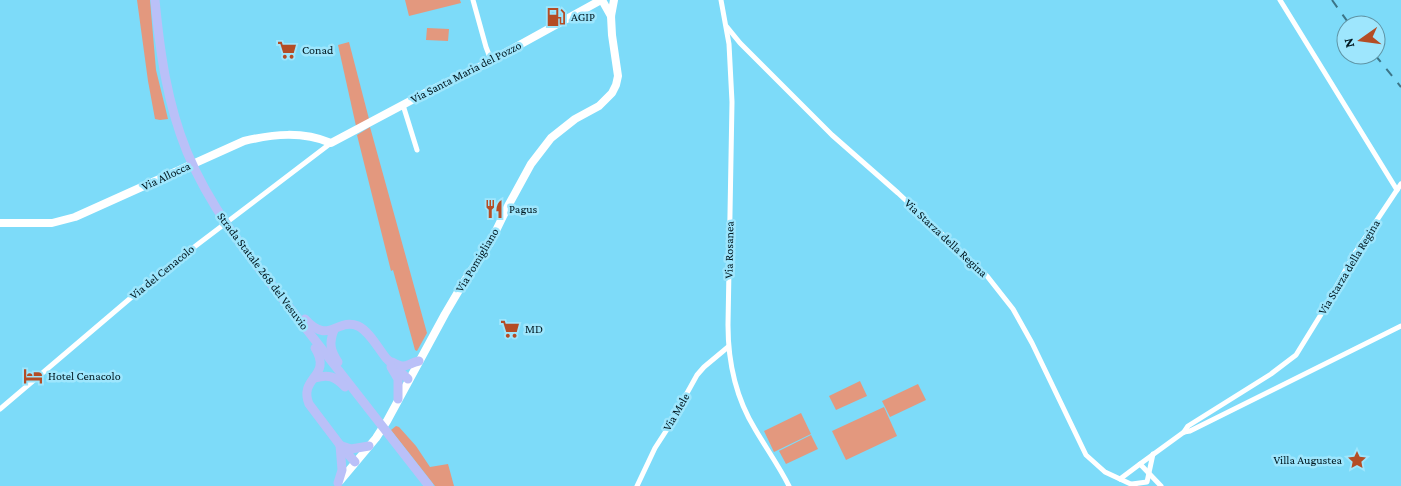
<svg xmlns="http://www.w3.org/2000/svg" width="1401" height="486" font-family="'Crimson Pro',serif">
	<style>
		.green { fill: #e3987e }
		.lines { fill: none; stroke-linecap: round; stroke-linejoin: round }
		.street { stroke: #fff; stroke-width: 5 }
		.secondary { stroke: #fff; stroke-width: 8 }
		.highway { stroke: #bac0f8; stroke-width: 9 }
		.rail { stroke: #3c7588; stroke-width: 2; stroke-dasharray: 9 9; stroke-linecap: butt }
		.labels { text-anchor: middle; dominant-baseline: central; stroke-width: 5; stroke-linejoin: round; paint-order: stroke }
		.poi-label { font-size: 12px; fill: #001820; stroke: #9ee6fd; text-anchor: start }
		.street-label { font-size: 12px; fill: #001820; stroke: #9ee6fd }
	</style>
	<rect width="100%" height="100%" fill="#7ddbf9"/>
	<g class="green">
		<polygon points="137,0 187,0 150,0 156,70 168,119 160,120 155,119 148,81"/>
		<polygon points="405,0 460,0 461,3 409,16"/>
		<polygon points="427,28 449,29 448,41 426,40"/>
		<polygon points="349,42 369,119 356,126 338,45"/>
		<polygon points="370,127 427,333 417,351 415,350 393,270 391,271 357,135"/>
		<polygon points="860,381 867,396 836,410 829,396"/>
		<polygon points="918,384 926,400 890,417 882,401"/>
		<polygon points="884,407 897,436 846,460 832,431"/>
		<polygon points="801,413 811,434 774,452 764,431"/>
		<polygon points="396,426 399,427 416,446 430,467 448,464 454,486 435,486 391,430"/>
		<polygon points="811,435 818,449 786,464 779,451"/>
	</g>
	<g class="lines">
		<g class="street">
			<polyline points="473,0 486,47 491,60"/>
			<path d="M721,0L729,44L732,102L728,325C728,361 736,398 755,429C766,448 779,466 789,486"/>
			<polyline points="1280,0 1397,190"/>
			<polyline points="727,27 740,43 832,135 898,193 987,276 1013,309 1032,343 1086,455 1105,472 1135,486"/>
			<polyline points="403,105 417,150"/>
			<polyline points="0,409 160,273 331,143"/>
			<polyline points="1184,432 1188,426 1271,374 1296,355 1320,316 1355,253 1401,184"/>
			<polyline points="1140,464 1184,432 1190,431 1401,326"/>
			<polyline points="1120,479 1140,464 1161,486"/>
			<polyline points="1132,484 1147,482 1153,454"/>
			<polyline points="637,486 655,448 666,431 697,375 704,367 728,347"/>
		</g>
		<g class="secondary">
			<polyline points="602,0 611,16"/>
			<path d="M0,223H52L75,217L244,141C274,134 302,131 331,143L427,92L483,65L601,0"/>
			<polyline points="340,481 376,438 387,421 445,314 465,280 490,243 508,206 531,164 551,138 575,119 599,106 612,93 616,85 618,76 612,35 611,16 614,0"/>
		</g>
		<g class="highway">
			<path d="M155,0C160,52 167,103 187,152C212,212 253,261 293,312C339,370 384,428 429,486"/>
			<path d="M305,319C329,346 337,317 358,326C369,331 378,348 386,358C393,365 401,372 408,379"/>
			<path d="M334,330C329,343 330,350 338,362"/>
			<path d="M315,348C333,377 298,377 309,404L340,445L355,462"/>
			<path d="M392,362C406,370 406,364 419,361"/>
			<polyline points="391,367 398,379 398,399"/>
			<path d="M315,378C328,374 335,376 345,387"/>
			<polyline points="342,446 351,449 369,446"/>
			<polyline points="338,483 342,470 340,445"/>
		</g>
		<g class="rail">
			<polyline points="1332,0 1350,25"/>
			<polyline points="1375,55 1401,87"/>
		</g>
	</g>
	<defs>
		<g id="fuel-bare" transform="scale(1.5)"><path d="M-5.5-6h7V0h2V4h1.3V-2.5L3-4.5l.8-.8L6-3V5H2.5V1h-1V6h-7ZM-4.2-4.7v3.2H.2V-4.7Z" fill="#b44d25" stroke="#9ee6fd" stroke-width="2.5" paint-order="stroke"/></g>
		<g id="supermarket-bare" transform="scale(1.5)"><path d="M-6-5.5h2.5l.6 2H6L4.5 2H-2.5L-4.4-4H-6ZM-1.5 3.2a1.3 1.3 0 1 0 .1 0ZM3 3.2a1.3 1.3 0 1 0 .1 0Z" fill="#b44d25" stroke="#9ee6fd" stroke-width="2.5" paint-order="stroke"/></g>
		<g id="restaurant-bare" transform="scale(1.5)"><path d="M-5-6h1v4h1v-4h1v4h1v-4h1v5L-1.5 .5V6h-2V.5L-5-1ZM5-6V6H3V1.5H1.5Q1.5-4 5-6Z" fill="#b44d25" stroke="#9ee6fd" stroke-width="2.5" paint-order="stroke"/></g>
		<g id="hotel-bare" transform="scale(1.5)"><path d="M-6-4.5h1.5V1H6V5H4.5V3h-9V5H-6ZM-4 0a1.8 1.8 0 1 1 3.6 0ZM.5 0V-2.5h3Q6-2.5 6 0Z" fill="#b44d25" stroke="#9ee6fd" stroke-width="2.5" paint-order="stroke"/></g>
		<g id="sight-bare" transform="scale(1.5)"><path d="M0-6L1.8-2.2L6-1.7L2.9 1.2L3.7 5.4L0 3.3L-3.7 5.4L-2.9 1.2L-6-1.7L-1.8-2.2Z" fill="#b44d25" stroke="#9ee6fd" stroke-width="2.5" paint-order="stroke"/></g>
	</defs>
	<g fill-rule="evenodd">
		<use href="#fuel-bare" x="556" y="17"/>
		<use href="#supermarket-bare" x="287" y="50"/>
		<use href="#restaurant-bare" x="494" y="209"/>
		<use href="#supermarket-bare" x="510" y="329"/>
		<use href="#hotel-bare" x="33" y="376"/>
		<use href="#sight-bare" x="1357" y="460"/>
	</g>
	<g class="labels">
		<g class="poi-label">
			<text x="571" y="17">AGIP</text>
			<text x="302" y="50">Conad</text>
			<text x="509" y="209">Pagus</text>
			<text x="525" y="329">MD</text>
			<text x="48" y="376">Hotel Cenacolo</text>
			<text x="1342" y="460" text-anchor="end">Villa Augustea</text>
		</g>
		<g class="street-label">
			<text transform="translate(466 72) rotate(-27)">Via Santa Maria del Pozzo</text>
			<text transform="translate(166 176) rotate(-25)">Via Allocca</text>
			<text transform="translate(946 238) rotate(43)">Via Starza della Regina</text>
			<text transform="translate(729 250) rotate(-89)">Via Rosanea</text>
			<text transform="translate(477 260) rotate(-59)">Via Pomigliano</text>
			<text transform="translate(1349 267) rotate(-59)">Via Starza della Regina</text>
			<text transform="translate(263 271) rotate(53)">Strada Statale 268 del Vesuvio</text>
			<text transform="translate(162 272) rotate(-39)">Via del Cenacolo</text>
			<text transform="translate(676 412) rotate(-60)">Via Mele</text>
		</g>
	</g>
	<g transform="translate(1361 40) rotate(256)"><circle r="24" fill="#9ee6fd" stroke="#5f94a5"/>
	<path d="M0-4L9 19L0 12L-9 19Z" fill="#b44d25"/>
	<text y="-8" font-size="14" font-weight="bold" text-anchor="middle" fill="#001820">N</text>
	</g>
</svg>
